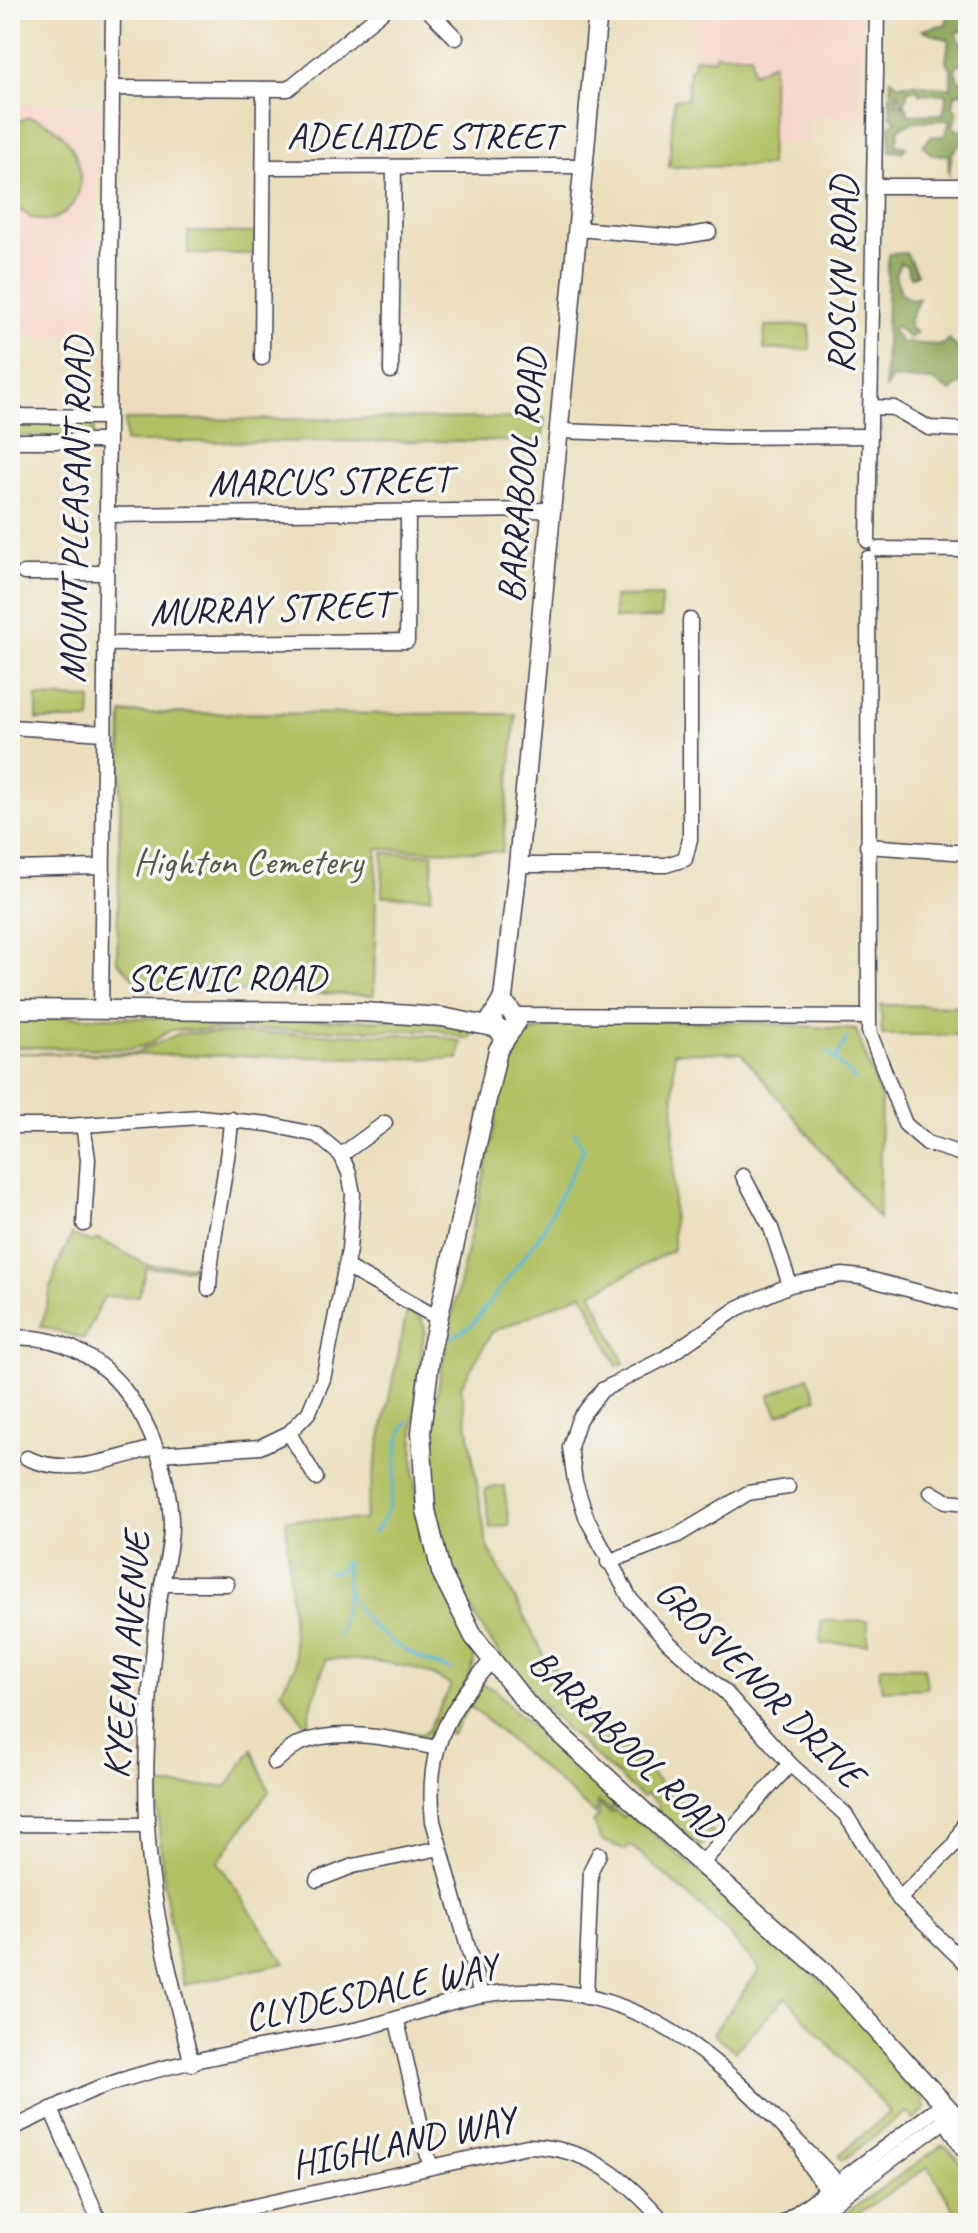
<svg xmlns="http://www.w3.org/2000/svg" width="978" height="2233" font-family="Caveat,sans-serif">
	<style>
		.built { fill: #f6d2c4 }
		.green { fill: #b0c062; stroke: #69714e; stroke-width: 2 }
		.forest { fill: #8ca658; stroke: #57644a; stroke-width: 2 }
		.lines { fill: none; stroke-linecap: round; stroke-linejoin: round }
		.stream { stroke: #59b8d7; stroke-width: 3 }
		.minor-casing { stroke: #403e4e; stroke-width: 17 }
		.major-casing { stroke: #403e4e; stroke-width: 21 }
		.minor { stroke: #fff; stroke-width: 14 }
		.major { stroke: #fff; stroke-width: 18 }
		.labels { text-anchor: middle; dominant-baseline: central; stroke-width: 7; stroke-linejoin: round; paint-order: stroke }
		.street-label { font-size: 38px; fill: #22223b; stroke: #f6f6f2 }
		.park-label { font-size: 38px; fill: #545949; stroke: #f6f6f2 }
	</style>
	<rect width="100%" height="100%" fill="#f6f6f2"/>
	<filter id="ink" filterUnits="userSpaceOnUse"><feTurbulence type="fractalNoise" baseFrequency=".0125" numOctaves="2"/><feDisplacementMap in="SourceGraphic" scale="16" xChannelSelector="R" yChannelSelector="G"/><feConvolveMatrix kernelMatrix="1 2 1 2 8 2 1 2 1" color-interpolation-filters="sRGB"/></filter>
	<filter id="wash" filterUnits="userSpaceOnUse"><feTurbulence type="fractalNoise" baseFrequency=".006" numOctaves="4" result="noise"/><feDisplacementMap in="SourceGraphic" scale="32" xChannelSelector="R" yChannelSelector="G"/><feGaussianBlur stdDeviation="1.8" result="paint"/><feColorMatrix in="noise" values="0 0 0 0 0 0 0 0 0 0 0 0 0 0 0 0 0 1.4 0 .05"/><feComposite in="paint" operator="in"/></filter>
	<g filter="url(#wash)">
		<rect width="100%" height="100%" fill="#ebdebc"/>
		<g class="built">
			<polygon points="695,10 861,10 860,116 807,116 807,143 772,143 771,167 668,168 674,98 686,98 688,67 692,67"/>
			<polygon points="10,105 99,105 95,336 10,336"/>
		</g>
		<g class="green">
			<polygon points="716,54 751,55 753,73 773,63 770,166 669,167 674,99 687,99 689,69 693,68 694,58 714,59"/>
			<path d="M28,117C79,124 106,204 47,221L31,218L10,202V125Z"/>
			<polygon points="188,232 257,233 256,254 188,254"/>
			<polygon points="810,325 810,349 764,350 765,326"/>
			<polygon points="545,418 542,441 125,442 125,420"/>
			<polygon points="10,420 94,421 94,436 10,436"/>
			<polygon points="661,596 661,618 614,619 614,597"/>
			<polygon points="37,697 91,699 90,720 37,720"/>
			<polygon points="122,713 516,714 502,852 377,849 374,995 144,989 117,961"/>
			<polygon points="383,853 433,854 431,897 382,896"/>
			<polygon points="881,1005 968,1006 968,1035 882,1035"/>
			<polygon points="10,1016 433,1021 471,1028 472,1035 467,1039 438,1030 171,1030 147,1045 130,1049 10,1047"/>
			<path d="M583,1020L747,1022L856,1030L881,1099L879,1219L741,1053L674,1052L673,1250L592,1293L624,1363L617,1366L583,1293L492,1332L461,1386L487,1545L546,1659L662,1786L713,1832L700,1847L656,1810L659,1806L646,1794L642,1797C520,1692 425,1602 431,1428C447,1330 471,1235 492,1140C500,1103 496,1068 518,1035Z"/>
			<polygon points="191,1033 437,1035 461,1042 459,1059 10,1053 136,1053 178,1034"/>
			<polygon points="72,1235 91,1242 99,1239 147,1265 199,1266 197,1269 146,1268 139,1296 104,1297 84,1339 41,1326 57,1266"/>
			<path d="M407,1311L422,1320L425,1329C412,1409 405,1489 432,1566C440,1588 475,1645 474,1661C474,1674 441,1720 434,1737L426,1741L394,1735V1731L422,1734L428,1730L451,1686C416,1661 368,1660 326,1659L309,1714L310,1731L281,1691L295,1666L286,1519L364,1520Z"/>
			<polygon points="808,1377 817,1398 778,1415 769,1396"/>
			<polygon points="504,1486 509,1525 490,1528 485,1489"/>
			<rect x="821" y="1621" width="47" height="23"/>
			<polygon points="882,1666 924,1667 927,1688 882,1690 879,1670"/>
			<polygon points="480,1684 495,1689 514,1710 603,1790 616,1804 611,1810 597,1802 596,1815 470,1706 480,1690 452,1734 447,1732 458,1712"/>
			<path d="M252,1749L269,1791L218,1862L285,1963L184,1985C167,1920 158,1854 158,1786H227Z"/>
			<path d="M599,1805L611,1813L615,1810L623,1817L626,1813L648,1829C693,1866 927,2062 925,2109L914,2120L906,2112L842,2161L839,2155L890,2112L786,1997L735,2051L713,2033L760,1969L714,1918L630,1845L626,1850L601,1840L593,1823L599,1816Z"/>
			<polygon points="941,2146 947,2147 968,2171 968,2223 962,2223 928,2167 859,2213 864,2223 832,2223"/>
		</g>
		<g class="forest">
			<path d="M943,10H966L968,29L956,33L963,46L961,53L968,54V64H959L955,69L958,80L968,83V92L955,94L953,106L957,112L953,128L963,132L965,138L952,153L949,176L948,155H932L923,146L931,137L945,136L950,120L915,121L899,128L896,145L906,147L902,152L890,151V125L896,121L891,117L890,94L897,95V104L907,107L908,115L943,114L947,94H919V90H908L905,104H901L899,93L890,90L891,79L899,85C920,81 930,89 951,88V68L946,61L949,40L922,30L946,24L948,16Z"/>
			<polygon points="906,253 917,274 911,277 906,265 900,263 895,275 902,295 912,300 919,298 909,322 910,329 917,332 909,338 896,326 891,329 902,343 942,345 949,339 959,350 968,351 968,378 951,392 933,381 892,378 885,389 888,254"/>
		</g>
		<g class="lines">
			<g class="stream">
				<polyline points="847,1038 835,1060 856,1080"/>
				<polyline points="828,1052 835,1060"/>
				<polyline points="451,1338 472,1325 539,1237 584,1149 574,1132"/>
				<path d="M373,1533C406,1500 387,1440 409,1421"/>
				<path d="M347,1562C335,1615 409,1659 452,1670"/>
				<polyline points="326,1572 336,1572 345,1564"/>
				<polyline points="339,1636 348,1589"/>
			</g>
		</g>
	</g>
	<g filter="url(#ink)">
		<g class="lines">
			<g class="minor-casing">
				<g id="minor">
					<polyline points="428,10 456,38"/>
					<polyline points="112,88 288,89 384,10"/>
					<polyline points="264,167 582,166"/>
					<polyline points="875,186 968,186"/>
					<polyline points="577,229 678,237 709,232"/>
					<polyline points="262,358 264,89"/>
					<polyline points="391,371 394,167"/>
					<polyline points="872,407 894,408 929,428 968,430"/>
					<polyline points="10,416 108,417"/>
					<polyline points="559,431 726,437 870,436"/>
					<polyline points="10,441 108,441"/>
					<polyline points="107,515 552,510"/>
					<polyline points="868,541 877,10"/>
					<polyline points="878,549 968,550"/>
					<polyline points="868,558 869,1031 905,1124 927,1143 968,1156"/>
					<polyline points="24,573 106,573"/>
					<polyline points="105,644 407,641 408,512"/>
					<polyline points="10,727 104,733"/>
					<polyline points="867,846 968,853"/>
					<polyline points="518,865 666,865 685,859 690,839 690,620"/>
					<polyline points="10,869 102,867"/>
					<polyline points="101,1010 113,10"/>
					<polyline points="516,1015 867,1017"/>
					<polyline points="83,1125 88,1159 84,1224"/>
					<polyline points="10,1126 68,1126 200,1117 268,1124 317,1135 341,1155 349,1173 353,1194 349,1250 323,1379 309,1412 289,1433 260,1447 159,1454"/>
					<polyline points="341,1155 385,1123"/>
					<polyline points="743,1176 771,1228 790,1285"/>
					<polyline points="346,1267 438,1318"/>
					<path d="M209,1289C211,1231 228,1177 231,1119"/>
					<polyline points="968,1305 861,1277 842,1275 790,1285 738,1308 665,1358 602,1390 579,1419 570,1447 575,1482 587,1519 631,1600 669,1643 726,1693 790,1764 845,1814 899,1899 968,1966"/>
					<path d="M10,1338C111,1330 166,1431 171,1520C172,1550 161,1580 158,1609C150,1680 144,1750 147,1821C150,1904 172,1984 192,2064"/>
					<polyline points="289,1433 316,1478"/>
					<path d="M27,1458C66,1476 108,1461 146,1450"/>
					<polyline points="931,1492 946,1501 968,1503"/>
					<polyline points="608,1562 678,1535 748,1493 788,1487"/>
					<polyline points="162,1584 227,1584"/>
					<path d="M274,1763C281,1757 290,1748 299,1744C338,1726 396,1739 436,1748"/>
					<polyline points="10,1824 147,1825"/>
					<polyline points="701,1864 790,1764"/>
					<polyline points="317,1880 353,1866 440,1848"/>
					<polyline points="899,1899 954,1845 968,1816"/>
					<path d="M481,1995L433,1821C425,1749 447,1712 492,1660"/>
					<polyline points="586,1997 591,1870 599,1854"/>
					<polyline points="397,2021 430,2165"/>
					<polyline points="51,2109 100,2223"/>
					<path d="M10,2129C40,2117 68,2099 98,2088C181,2058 273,2047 359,2029C400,2020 440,2002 482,1995C616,1972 702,2041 788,2132C808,2153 828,2170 846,2193"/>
					<polyline points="802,2147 809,2165 833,2198"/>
					<path d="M178,2223L527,2146C589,2147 625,2178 665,2223"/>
					<polyline points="783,2223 939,2107 949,2108 947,2119 806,2223"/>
				</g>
			</g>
			<g class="major-casing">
				<g id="major">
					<polyline points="10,1009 363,1012 442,1017 493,1027"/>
					<polyline points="497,1009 503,998 518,865 598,10"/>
					<polyline points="512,1030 500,1032 491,1019 497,1009 509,1008 517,1022 498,1050 431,1351 421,1432 426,1510 441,1572 474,1637 527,1704 701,1864 821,1969 968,2130"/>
					<polyline points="946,2118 968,2153"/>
				</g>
			</g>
			<use href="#minor" class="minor"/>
			<use href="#major" class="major"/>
		</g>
	</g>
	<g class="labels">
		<g class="street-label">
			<text x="423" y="135">ADELAIDE STREET</text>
			<text transform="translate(842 275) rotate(-89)">ROSLYN ROAD</text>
			<text transform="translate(521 476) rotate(-85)">BARRABOOL ROAD</text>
			<text transform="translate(329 481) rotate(-1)">MARCUS STREET</text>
			<text transform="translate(75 510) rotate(-89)">MOUNT PLEASANT ROAD</text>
			<text transform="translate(270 608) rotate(-2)">MURRAY STREET</text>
			<text x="226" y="977">SCENIC ROAD</text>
			<text transform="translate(126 1655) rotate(-85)">KYEEMA AVENUE</text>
			<text transform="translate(760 1683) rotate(45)">GROSVENOR DRIVE</text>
			<text transform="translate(627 1744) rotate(44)">BARRABOOL ROAD</text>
			<text transform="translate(371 1992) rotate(-12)">CLYDESDALE WAY</text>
			<text transform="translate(403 2142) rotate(-12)">HIGHLAND WAY</text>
		</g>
		<g class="park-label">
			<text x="248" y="861">Highton Cemetery</text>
		</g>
	</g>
	<rect width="978" height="2233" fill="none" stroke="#f6f6f2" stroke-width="40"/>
</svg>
